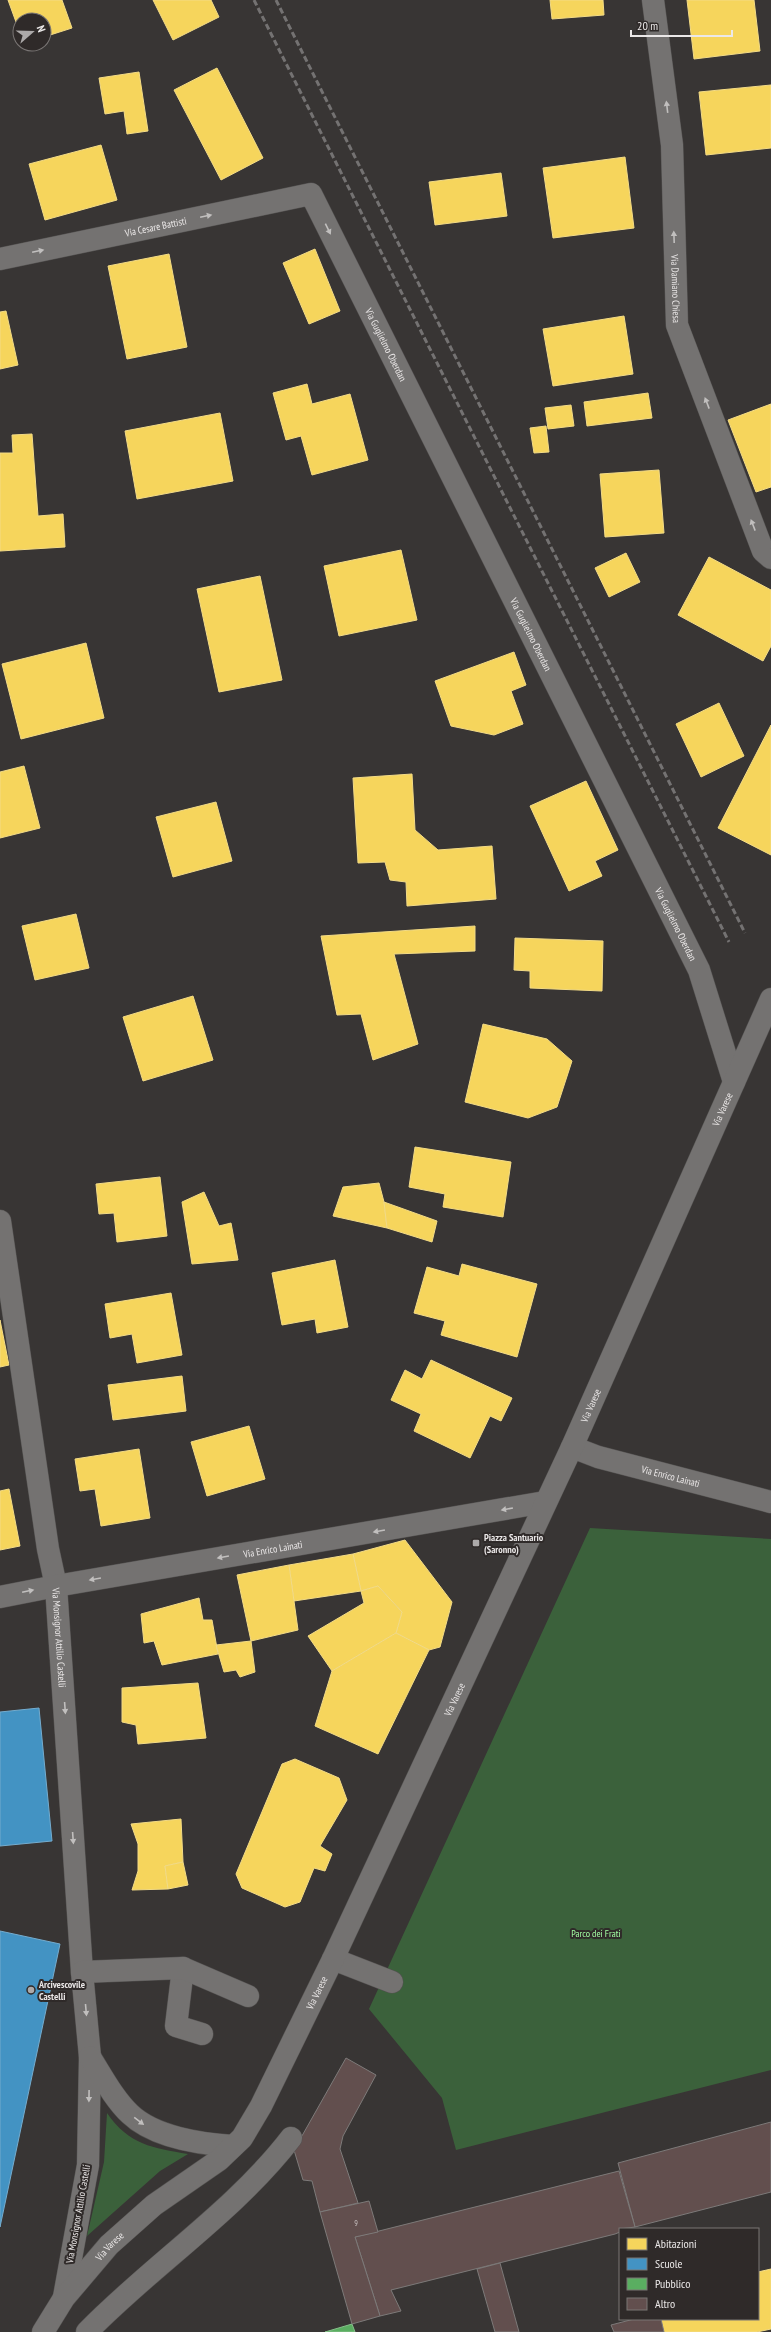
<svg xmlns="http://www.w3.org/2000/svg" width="771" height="2332" font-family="'PT Sans Narrow',sans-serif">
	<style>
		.green { fill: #3b613b }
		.homes { fill: #f6d55c; stroke: #f3db86 }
		.schools { fill: #4393c3; stroke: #75acce }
		.public { fill: #5aae61; stroke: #86bf8a }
		.building { fill: #624f4e; stroke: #7d7a79 }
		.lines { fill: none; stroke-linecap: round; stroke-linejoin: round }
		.minor-casing { stroke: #545251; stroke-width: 23 }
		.minor { stroke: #747271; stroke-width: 22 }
		.rail { stroke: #747272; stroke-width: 3; stroke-dasharray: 6 3; stroke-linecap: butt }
		.oneway { fill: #c1bfbe }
		.poi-dot { fill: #aca9a9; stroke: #2f2a29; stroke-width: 1.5 }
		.labels { text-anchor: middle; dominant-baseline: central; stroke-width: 4; stroke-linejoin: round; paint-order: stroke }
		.number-label { font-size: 8px; fill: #c9c2c2 }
		.street-label { font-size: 10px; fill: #ebe8e8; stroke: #2f2a29 }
		.poi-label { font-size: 10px; font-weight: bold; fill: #ebe8e8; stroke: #2f2a29; text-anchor: start }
		.park-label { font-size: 10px; fill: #a2ffa3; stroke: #2f2a29 }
	</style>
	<rect width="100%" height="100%" fill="#383534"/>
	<g class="green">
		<polygon points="590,1528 771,1539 771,2070 456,2150 442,2098 369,2009"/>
		<path d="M107,2113C129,2145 153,2148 188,2154L160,2171L87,2236L104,2162Z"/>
	</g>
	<g class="homes">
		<polygon points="8,0 62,0 72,28 47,36 44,20 20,20 20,33"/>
		<polygon points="153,0 211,0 219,17 173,40"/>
		<polygon points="550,0 603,0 604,15 552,19"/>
		<polygon points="687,0 754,0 760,51 694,59"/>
		<polygon points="217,68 263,158 221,180 174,90"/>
		<polygon points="139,72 148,131 127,134 124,111 105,114 99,78"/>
		<polygon points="771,85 771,148 706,155 699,92"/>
		<polygon points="101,145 117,200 45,220 29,164"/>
		<polygon points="625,157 634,228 553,238 543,168"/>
		<polygon points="501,173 507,216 435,225 429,182"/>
		<polygon points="315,249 340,311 309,324 283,263"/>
		<polygon points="169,254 187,347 127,359 108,266"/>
		<polygon points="6,311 18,365 0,369 0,312"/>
		<polygon points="624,316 633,374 553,386 543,329"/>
		<polygon points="307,384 312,404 350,394 368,460 312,475 301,436 286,440 273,393"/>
		<polygon points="648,393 652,418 587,426 584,402"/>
		<polygon points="771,404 771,487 756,492 728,420"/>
		<polygon points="571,405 574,426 548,429 545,408"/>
		<polygon points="220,413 233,481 137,499 125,431"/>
		<polygon points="546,426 549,452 534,453 530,428"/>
		<polygon points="32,434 38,516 63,514 65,547 0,551 0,453 13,453 12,435"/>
		<polygon points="659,470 664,533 605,537 600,474"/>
		<polygon points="401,550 417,620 339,636 324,566"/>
		<polygon points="626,553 640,582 609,597 595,568"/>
		<polygon points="709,557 771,590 771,646 763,661 678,615"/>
		<polygon points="260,576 282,680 219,692 197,589"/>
		<polygon points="86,643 104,718 21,739 2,664"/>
		<polygon points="514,652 526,685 511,691 523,724 494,735 451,726 435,681"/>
		<polygon points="719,703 744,756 701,777 676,724"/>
		<polygon points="771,725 771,855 718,828"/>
		<polygon points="24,766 40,828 0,838 0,772"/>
		<polygon points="412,774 415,830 438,850 492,846 496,899 407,906 406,882 390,880 385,862 358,863 353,778"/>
		<polygon points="586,781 618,850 595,861 602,876 569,891 530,806"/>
		<polygon points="216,802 232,861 173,877 156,817"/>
		<polygon points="76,914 89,968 35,980 22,926"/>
		<polygon points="475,926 475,951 394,954 418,1044 373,1060 361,1014 337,1015 321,936"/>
		<polygon points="515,938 603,941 602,991 530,988 530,971 514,970"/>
		<polygon points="193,996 213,1060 143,1081 123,1017"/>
		<polygon points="483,1024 547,1039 572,1061 557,1107 528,1118 465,1102"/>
		<polygon points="415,1147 511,1162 503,1217 443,1207 445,1194 409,1187"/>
		<polygon points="160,1177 167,1236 117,1242 114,1213 99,1214 96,1184"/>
		<polygon points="379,1183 384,1202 387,1228 333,1216 343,1187"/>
		<polygon points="204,1192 219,1226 231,1223 238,1260 192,1264 182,1202"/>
		<polygon points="384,1202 437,1221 432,1242 387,1228"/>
		<polygon points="335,1260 348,1327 317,1333 315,1319 282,1325 272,1273"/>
		<polygon points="462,1264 537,1284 517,1357 441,1335 445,1321 414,1313 427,1267 459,1276"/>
		<polygon points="171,1293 182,1355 137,1363 132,1334 110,1338 105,1304"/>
		<polygon points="0,1320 9,1365 0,1367"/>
		<polygon points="431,1360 512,1398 501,1421 490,1416 470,1458 414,1431 421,1414 391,1400 405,1370 422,1379"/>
		<polygon points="182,1376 186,1411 113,1420 108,1385"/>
		<polygon points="249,1426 265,1479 207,1496 191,1442"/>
		<polygon points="139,1449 150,1518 101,1526 95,1489 80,1491 75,1459"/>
		<polygon points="9,1489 20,1546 0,1550 0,1491"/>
		<polygon points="405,1540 452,1602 440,1647 429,1650 396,1633 402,1612 378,1586 361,1591 353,1554"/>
		<polygon points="353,1554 361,1591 294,1601 289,1565"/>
		<polygon points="289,1565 298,1630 251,1641 237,1575"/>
		<polygon points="378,1586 402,1612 396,1633 332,1671 308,1636 364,1603 361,1591"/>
		<polygon points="199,1598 203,1620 212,1620 218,1654 162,1665 154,1641 144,1643 141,1614"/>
		<polygon points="396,1633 429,1650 378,1754 315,1726 332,1671"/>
		<polygon points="251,1641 255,1672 240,1677 236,1670 224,1672 216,1645"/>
		<polygon points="198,1683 206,1738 138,1744 136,1725 122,1722 122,1688"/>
		<polygon points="295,1759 339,1778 347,1800 320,1846 332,1854 325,1871 314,1868 300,1902 285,1907 242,1888 236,1874 282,1764"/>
		<polygon points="181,1819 183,1862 165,1866 168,1889 132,1890 138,1871 138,1844 131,1824"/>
		<polygon points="183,1862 188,1885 168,1889 165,1866"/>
		<polygon points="771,2269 771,2329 757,2332 664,2332 661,2319 758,2319 758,2272"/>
	</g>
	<g class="schools">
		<polygon points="39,1708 52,1841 0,1846 0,1712"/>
		<polygon points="0,1931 60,1944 0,2227"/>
	</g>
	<polygon class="public" points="352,2324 355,2332 325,2332"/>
	<g class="building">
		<polygon points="346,2058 376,2075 343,2136 340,2149 358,2203 320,2212 312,2181 303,2180 294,2150"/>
		<polygon points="771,2122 771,2192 635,2227 618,2163"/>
		<polygon points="619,2171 635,2227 620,2229 620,2232 615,2234 391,2290 401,2311 380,2316 355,2237"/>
		<polygon points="369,2201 378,2232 355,2237 380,2316 352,2324 320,2212"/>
		<polygon points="500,2263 519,2332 495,2332 477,2269"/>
		<polygon points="634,2319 661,2319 664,2332 614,2332 611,2325"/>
	</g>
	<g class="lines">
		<g class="minor-casing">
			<g id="minor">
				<path id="s1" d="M653,0L672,145L677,325L763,551L771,558"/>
				<path id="s2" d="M0,259L311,194L699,970L734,1082"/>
				<path id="s3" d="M0,1221L48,1549L56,1586L82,1972L90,2057L88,2165L64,2297"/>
				<path id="s4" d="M572,1447L598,1457L771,1502"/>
				<path id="s5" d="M0,1597L56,1586L545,1502"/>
				<polyline points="333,1959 392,1982"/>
				<polyline points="183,1968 176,2026 202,2034"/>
				<polyline points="82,1972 183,1968 248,1996"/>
				<path d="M90,2057C102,2076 114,2099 130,2114C154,2137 201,2144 233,2146"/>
				<path id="s6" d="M43,2332L64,2298L109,2245L154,2205L219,2160L242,2138L261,2106L333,1959L572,1447L771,999"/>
				<path d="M87,2332C152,2265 234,2212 291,2138"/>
			</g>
		</g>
		<use href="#minor" class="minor"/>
		<g class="rail">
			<polyline points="254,0 729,942"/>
			<polyline points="276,0 745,933"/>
		</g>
	</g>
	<defs><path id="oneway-solid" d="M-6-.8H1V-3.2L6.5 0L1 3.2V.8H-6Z"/></defs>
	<g class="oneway">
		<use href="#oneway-solid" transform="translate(667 107) rotate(-97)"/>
		<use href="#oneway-solid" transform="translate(206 216) rotate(-12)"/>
		<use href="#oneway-solid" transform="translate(328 229) rotate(64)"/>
		<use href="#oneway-solid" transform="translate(674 237) rotate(-92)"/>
		<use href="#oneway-solid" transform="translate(38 251) rotate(-12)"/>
		<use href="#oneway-solid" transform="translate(707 403) rotate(-111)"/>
		<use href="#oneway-solid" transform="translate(753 525) rotate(-111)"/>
		<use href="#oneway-solid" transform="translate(507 1509) rotate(170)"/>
		<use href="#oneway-solid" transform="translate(379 1531) rotate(170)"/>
		<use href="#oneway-solid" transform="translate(223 1557) rotate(170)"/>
		<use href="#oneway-solid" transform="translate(95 1579) rotate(170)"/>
		<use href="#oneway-solid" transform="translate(28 1591) rotate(-12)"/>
		<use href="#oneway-solid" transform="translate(65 1708) rotate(86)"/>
		<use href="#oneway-solid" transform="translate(73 1838) rotate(86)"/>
		<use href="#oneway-solid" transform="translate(86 2010) rotate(85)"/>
		<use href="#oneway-solid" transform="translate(89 2096) rotate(91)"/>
		<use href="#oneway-solid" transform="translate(139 2121) rotate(37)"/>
	</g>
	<g class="poi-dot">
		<rect x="472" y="1539" width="8" height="8" rx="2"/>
		<circle cx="31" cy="1990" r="4"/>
	</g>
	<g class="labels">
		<g class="number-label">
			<text x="356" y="2222">9</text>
		</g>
		<g class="street-label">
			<text stroke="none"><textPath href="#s2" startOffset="159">Via Cesare Battisti</textPath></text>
			<text stroke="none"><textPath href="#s1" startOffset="290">Via Damiano Chiesa</textPath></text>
			<text stroke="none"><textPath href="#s2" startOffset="486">Via Guglielmo Oberdan</textPath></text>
			<text stroke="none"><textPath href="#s2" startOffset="810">Via Guglielmo Oberdan</textPath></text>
			<text stroke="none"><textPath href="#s2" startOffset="1134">Via Guglielmo Oberdan</textPath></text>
			<text stroke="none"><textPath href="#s6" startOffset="1416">Via Varese</textPath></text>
			<text stroke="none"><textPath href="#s6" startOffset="1092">Via Varese</textPath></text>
			<text stroke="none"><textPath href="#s4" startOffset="103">Via Enrico Lainati</textPath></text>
			<text stroke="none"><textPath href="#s5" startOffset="277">Via Enrico Lainati</textPath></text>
			<text stroke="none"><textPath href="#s3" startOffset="421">Via Monsignor Attilio Castelli</textPath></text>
			<text stroke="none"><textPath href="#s6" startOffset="768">Via Varese</textPath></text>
			<text stroke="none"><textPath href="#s6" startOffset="444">Via Varese</textPath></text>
			<text transform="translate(78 2214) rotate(-80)">Via Monsignor Attilio Castelli</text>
			<text stroke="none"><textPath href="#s6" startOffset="109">Via Varese</textPath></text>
		</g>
		<g class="poi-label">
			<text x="484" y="1537">Piazza Santuario<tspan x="484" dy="12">(Saronno)</tspan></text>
			<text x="39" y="1984">Arcivescovile<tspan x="39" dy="12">Castelli</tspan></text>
		</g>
		<g class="park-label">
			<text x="596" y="1933">Parco dei Frati</text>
		</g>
	</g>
	<rect x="619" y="2228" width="140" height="92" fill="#2f2a29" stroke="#7a7675"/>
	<rect x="627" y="2238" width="20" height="12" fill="#f6d55c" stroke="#7a7675"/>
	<text x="655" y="2248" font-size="12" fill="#ebe8e8">Abitazioni</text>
	<rect x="627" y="2258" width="20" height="12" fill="#4393c3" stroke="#7a7675"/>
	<text x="655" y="2268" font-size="12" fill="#ebe8e8">Scuole</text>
	<rect x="627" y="2278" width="20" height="12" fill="#5aae61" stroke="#7a7675"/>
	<text x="655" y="2288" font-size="12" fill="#ebe8e8">Pubblico</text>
	<rect x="627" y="2298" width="20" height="12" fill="#624f4e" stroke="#7a7675"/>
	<text x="655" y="2308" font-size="12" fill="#ebe8e8">Altro</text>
	<g transform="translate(32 32) rotate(70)"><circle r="19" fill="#2f2a29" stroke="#7a7675"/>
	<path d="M0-3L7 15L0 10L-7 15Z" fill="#aca9a9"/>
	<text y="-6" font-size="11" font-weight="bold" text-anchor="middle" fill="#ebe8e8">N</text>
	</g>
	<path d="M631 30v6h101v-6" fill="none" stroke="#ebe8e8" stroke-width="2"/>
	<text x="637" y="30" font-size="12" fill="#ebe8e8" stroke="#2f2a29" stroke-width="3" paint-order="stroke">20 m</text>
</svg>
